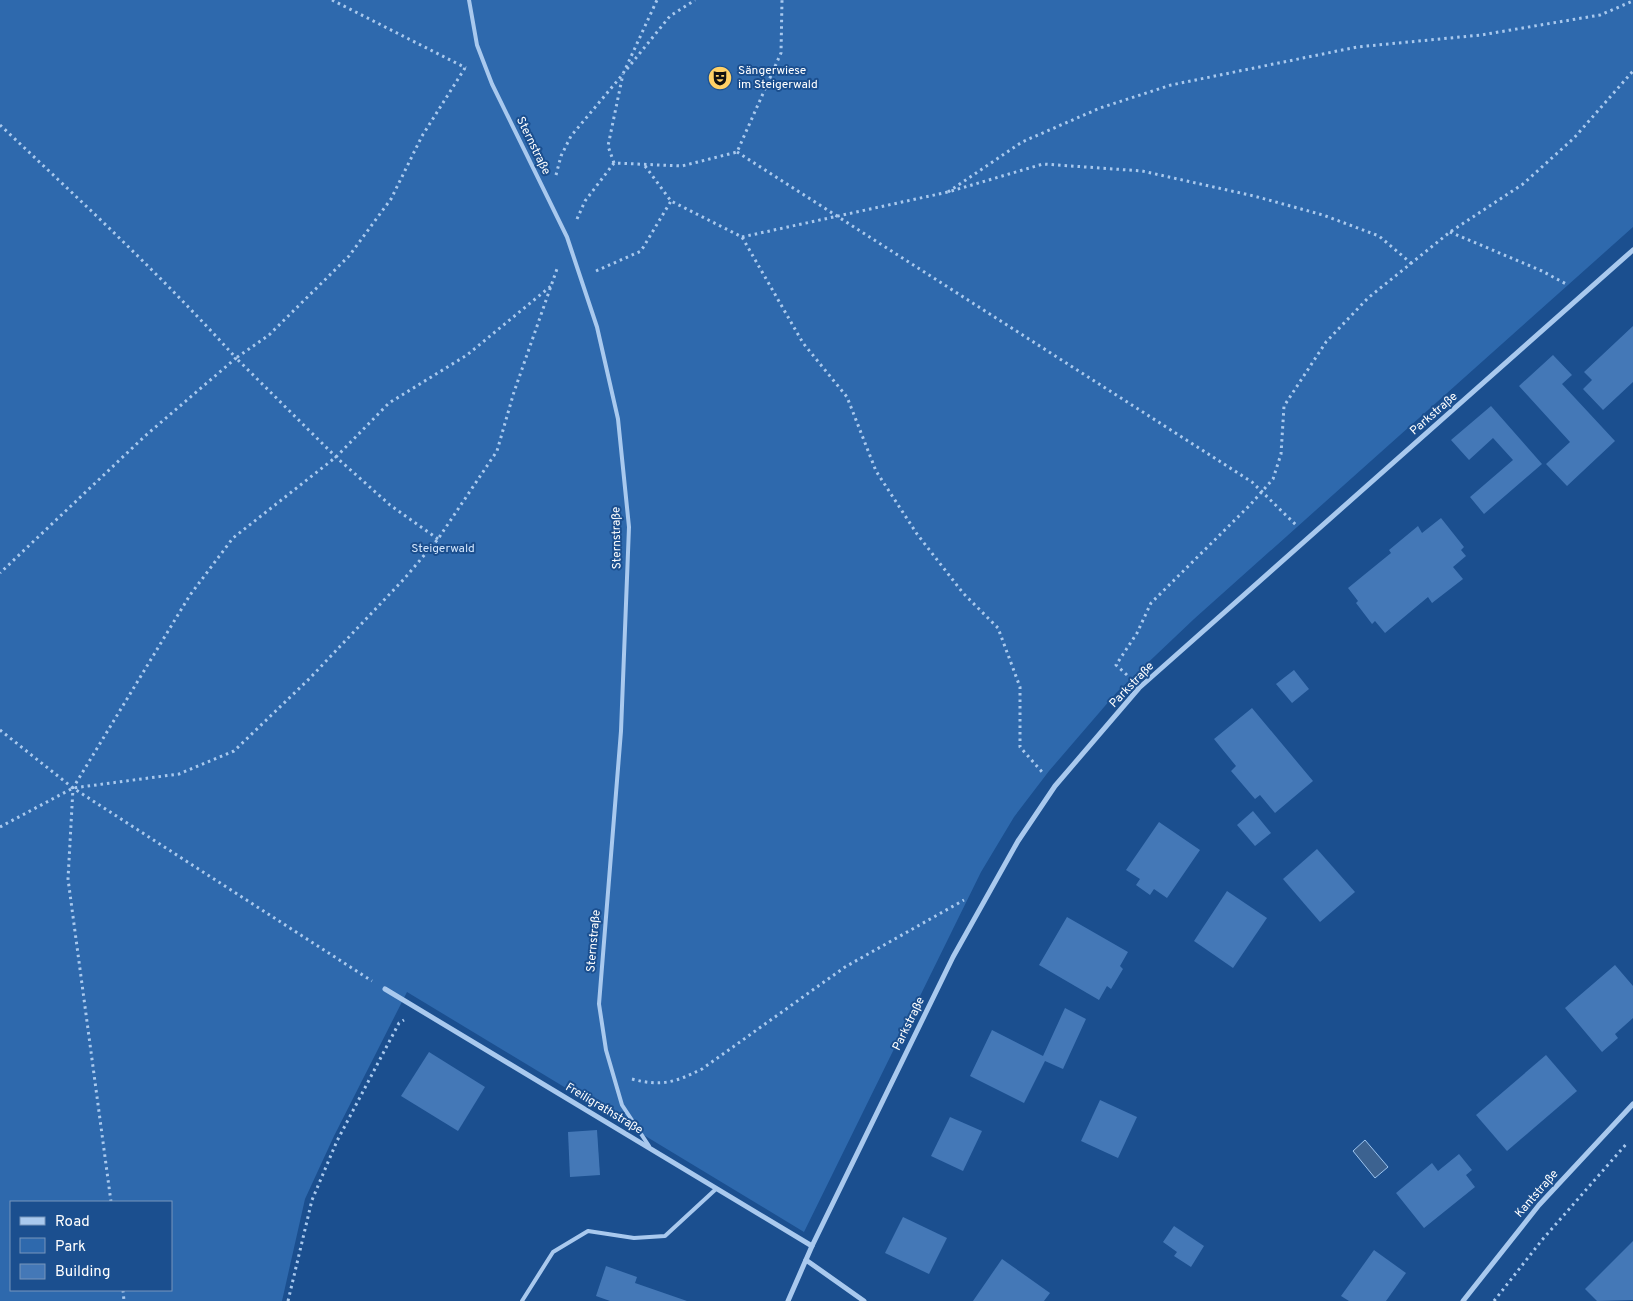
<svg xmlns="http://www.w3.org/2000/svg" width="1633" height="1301" font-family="Overpass,sans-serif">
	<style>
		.green { fill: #2e69ad; fill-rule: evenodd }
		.water { fill: #3c6290; stroke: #9cc4f0 }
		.building { fill: #4478b7 }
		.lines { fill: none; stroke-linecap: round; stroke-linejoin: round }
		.path { stroke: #a9c9ee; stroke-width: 3; stroke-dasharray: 2.5 4; stroke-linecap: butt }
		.lane { stroke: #a9c9ee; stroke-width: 4 }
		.street { stroke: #a9c9ee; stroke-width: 5 }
		.labels { text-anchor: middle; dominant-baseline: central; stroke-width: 4; stroke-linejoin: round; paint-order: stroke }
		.poi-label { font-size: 12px; fill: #fff; stroke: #1b4f8f; text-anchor: start }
		.street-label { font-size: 12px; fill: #fff; stroke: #1b4f8f }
		.park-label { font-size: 12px; fill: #cfe3fa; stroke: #1b4f8f }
	</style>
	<rect width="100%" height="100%" fill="#1b4f8f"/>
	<path class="green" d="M0,0H1633V227L1194,619L1117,692L1049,771L1014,817L981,872L804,1232L407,992L334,1136L305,1199L282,1301H0ZM11,1202H171V1290H11Z"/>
	<polygon class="water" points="1365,1140 1388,1167 1375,1178 1353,1151"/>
	<g class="building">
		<polygon points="1633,326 1633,382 1603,410 1583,389 1592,380 1584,372"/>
		<polygon points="1553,355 1572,375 1562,384 1615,441 1567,486 1546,464 1570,442 1519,386"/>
		<polygon points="1491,406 1542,464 1484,514 1470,497 1513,460 1493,438 1469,460 1451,440"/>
		<polygon points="1441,518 1464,547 1461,550 1466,556 1453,567 1463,579 1432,603 1428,597 1385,633 1375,621 1372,624 1356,603 1358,601 1348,588 1391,553 1389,550 1418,526 1422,533"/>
		<polygon points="1294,670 1309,689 1292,703 1276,684"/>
		<polygon points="1252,708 1313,781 1275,813 1260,795 1255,799 1231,771 1236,766 1214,739"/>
		<polygon points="1253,811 1271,833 1255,846 1237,825"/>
		<polygon points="1159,822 1200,850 1167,898 1154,889 1150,895 1136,885 1140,879 1126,870"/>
		<polygon points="1317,849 1355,892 1320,922 1283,879"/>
		<polygon points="1227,891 1267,918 1233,968 1194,941"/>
		<polygon points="1067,917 1128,952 1120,966 1123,969 1111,989 1107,986 1099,1000 1039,965"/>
		<polygon points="1615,965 1633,986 1633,1018 1615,1034 1618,1038 1602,1052 1565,1008"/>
		<polygon points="1065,1008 1086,1019 1063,1069 1045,1061 1024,1103 970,1076 992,1030 1043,1056"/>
		<polygon points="429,1052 485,1087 458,1131 401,1096"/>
		<polygon points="1546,1055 1577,1091 1507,1151 1476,1115"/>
		<polygon points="1100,1100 1137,1117 1118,1158 1081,1141"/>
		<polygon points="950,1117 982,1131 963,1171 931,1156"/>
		<polygon points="597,1130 600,1175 570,1177 568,1132"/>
		<polygon points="1459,1154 1472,1170 1466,1175 1475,1187 1424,1228 1396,1193 1432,1163 1438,1171"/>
		<polygon points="903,1217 947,1238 929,1274 885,1253"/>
		<polygon points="1174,1226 1204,1246 1191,1267 1174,1256 1177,1252 1163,1242"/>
		<polygon points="1633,1241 1633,1300 1597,1301 1585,1289"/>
		<polygon points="1374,1250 1406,1273 1386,1301 1349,1301 1341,1296"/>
		<polygon points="1002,1259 1050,1293 1044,1301 973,1301"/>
		<polygon points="606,1266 637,1277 635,1283 687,1301 610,1301 596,1296"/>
	</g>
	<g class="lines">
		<g class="path">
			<polyline points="332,0 466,68"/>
			<polyline points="627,69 670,16 695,0"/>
			<path d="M0,125C81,201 162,276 236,358L145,436L0,573"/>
			<polyline points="737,152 1252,482 1297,526"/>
			<polyline points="614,163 608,146 623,74"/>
			<polyline points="645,166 671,201 742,237 803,343 847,397 876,471 917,534 963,593 998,628 1020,687 1020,747 1043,773"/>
			<polyline points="556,175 561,156 571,136 623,74 657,0"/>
			<polyline points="948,192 1022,142 1100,108 1171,85 1357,47 1481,35 1600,15 1633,1"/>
			<polyline points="577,219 585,201 614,163 682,166 737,152 781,53 782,0"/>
			<polyline points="1450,232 1542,271 1568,285"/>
			<polyline points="742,237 948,192 1043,164 1142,171 1254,196 1323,215 1379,236 1412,264"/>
			<polyline points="596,271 641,251 671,201"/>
			<polyline points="438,539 390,505 336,457 236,358 269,335 349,256 391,199 422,136 465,68"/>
			<polyline points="1127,675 1116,665 1137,633 1151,603 1251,504 1273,479 1281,454 1284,406 1326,342 1368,298 1450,232 1523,184 1574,138 1633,71"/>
			<polyline points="0,730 73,788 372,981"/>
			<polyline points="0,827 73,788 179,774 234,751 310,678 404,579 438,539 497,451 514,392 558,266"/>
			<path d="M632,1079C661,1087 676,1082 702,1069L845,967L964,900"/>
			<polyline points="111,1202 68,879 73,788 190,595 233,538 336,457 389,403 467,355 551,286"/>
			<polyline points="123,1290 124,1301"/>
			<polyline points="288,1301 312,1200 337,1141 399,1023 404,1020"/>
			<polyline points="1494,1301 1542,1240 1628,1142"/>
		</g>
		<g class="lane">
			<polyline points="469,0 477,45 492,84 567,237 597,327 618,419 629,527 621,731 599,1004 606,1050 622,1105 649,1146"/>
			<polyline points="522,1301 553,1252 588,1231 634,1238 665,1236 716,1189"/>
		</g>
		<g class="street">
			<polyline points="385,989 812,1246"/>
			<polyline points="806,1260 864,1301"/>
			<polyline points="788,1301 812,1246 953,957 1018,841 1055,786 1139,688 1633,250"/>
			<polyline points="1463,1301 1539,1205 1633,1104"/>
		</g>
	</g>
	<defs>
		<g id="theatre-disc" transform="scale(1.25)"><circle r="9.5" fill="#ffd166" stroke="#1b4f8f"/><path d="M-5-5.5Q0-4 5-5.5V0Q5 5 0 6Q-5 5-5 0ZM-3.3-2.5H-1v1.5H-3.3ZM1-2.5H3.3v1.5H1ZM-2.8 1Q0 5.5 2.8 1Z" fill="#111"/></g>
	</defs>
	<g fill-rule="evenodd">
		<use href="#theatre-disc" x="720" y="78"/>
	</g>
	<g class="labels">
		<g class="poi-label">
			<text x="738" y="71">Sängerwiese<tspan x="738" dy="14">im Steigerwald</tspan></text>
		</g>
		<g class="street-label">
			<text transform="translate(533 146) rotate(64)">Sternstraße</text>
			<text transform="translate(1434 414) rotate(-41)">Parkstraße</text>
			<text transform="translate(617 538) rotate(-91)">Sternstraße</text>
			<text transform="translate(1132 685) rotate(-46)">Parkstraße</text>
			<text transform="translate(594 941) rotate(-85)">Sternstraße</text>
			<text transform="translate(909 1024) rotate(-64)">Parkstraße</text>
			<text transform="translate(604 1109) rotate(31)">Freiligrathstraße</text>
			<text transform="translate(1537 1194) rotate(-49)">Kantstraße</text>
		</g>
		<g class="park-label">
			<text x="443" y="549">Steigerwald</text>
		</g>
	</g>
	<rect x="10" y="1201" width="162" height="90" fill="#1b4f8f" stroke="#7695bc"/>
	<rect x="20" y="1217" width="25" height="8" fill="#a9c9ee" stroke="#7695bc"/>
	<text x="55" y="1226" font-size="15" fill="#ffffff">Road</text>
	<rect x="20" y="1238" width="25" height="15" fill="#2e69ad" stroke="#7695bc"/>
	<text x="55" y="1251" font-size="15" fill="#ffffff">Park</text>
	<rect x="20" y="1264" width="25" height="15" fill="#4478b7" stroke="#7695bc"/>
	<text x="55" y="1276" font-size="15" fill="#ffffff">Building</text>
</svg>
